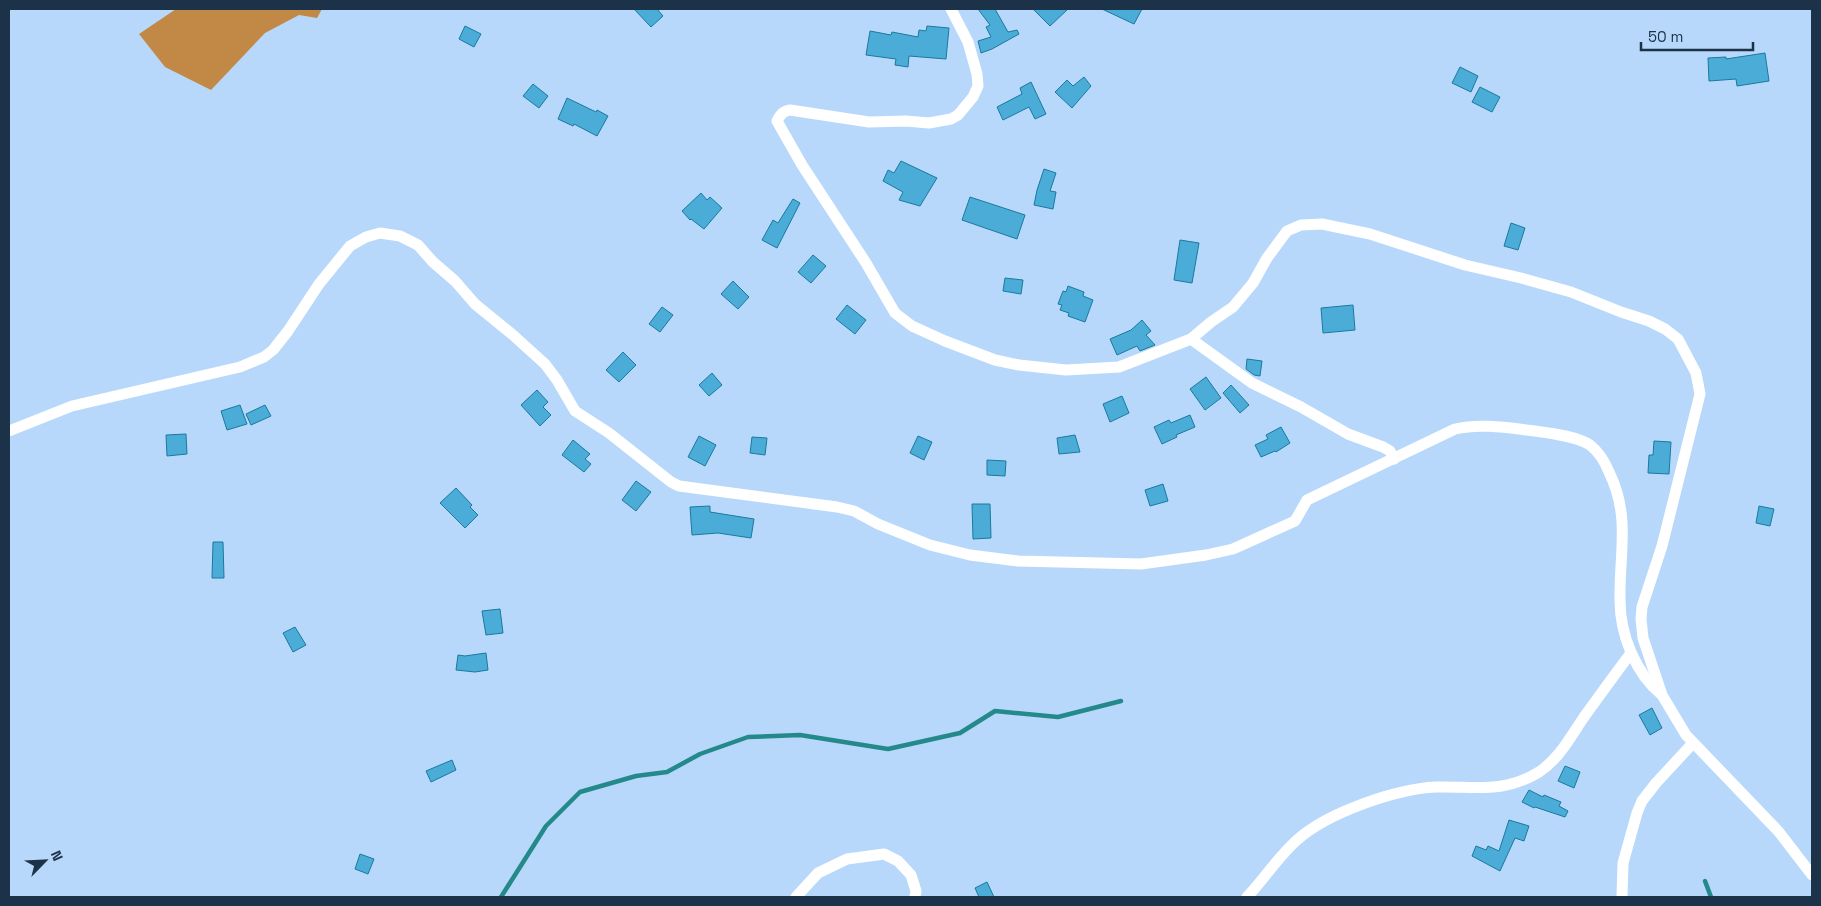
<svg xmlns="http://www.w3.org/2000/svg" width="1821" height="906" font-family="'Space Grotesk',sans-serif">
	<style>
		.forest { fill: #c18945 }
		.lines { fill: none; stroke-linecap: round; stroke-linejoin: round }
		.stream { stroke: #23898a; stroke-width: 4.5 }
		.building { fill: #4badd7; stroke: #1a799e }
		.minor { stroke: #fff; stroke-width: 11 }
	</style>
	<rect width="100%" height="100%" fill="#b7d8fa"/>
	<polygon class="forest" points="176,9 322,9 317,18 299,15 265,33 211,90 165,67 139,34"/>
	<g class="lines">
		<g class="stream">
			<polyline points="1705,881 1711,897"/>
			<polyline points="501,897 546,826 580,792 636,776 667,772 700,754 748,737 800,735 888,749 960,733 995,711 1058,717 1121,701"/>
		</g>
	</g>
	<g class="building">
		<polygon points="634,9 657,9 663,16 651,27"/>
		<polygon points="978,9 995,9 1008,32 1017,30 1019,34 992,49 981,53 978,41 991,37 986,27 990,25"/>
		<polygon points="1033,9 1068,9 1050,26"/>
		<polygon points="1102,9 1142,9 1134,24"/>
		<polygon points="465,26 481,34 474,47 459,39"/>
		<polygon points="927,26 949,28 946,59 909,56 908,67 895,65 896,59 866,55 870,31 891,35 892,32 918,37 919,30 926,31"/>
		<polygon points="1765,53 1769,81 1737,86 1736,79 1709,81 1708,58 1726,57 1726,59"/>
		<polygon points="1460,67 1478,76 1471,92 1452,83"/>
		<polygon points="1084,77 1091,86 1072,108 1055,92 1067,80 1073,86"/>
		<polygon points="1031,82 1046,114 1035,119 1029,107 1003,120 997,107 1022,94 1020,88"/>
		<polygon points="533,84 548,96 539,108 523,96"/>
		<polygon points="1480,87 1500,97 1492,112 1472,102"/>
		<polygon points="567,98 596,112 597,110 608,116 597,136 574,124 573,126 558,119"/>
		<polygon points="901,161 937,178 920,206 899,200 903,192 883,181 888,170 894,173"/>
		<polygon points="1044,169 1056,173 1050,191 1056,192 1053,209 1034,205 1037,190"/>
		<polygon points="701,193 707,200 710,197 722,208 704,229 691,219 690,220 682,211"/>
		<polygon points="970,197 1025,215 1017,239 962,220"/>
		<polygon points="793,199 800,203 777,248 762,240 773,220 778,223"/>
		<polygon points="1511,223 1525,228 1518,250 1504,246"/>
		<polygon points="1180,240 1199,243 1192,283 1174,280"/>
		<polygon points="813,255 826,266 811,283 798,272"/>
		<polygon points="1005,278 1023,280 1021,294 1003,291"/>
		<polygon points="733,281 749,297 738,309 721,294"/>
		<polygon points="1068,286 1084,292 1083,296 1093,300 1085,322 1068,316 1069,313 1060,310 1062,305 1058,304 1063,291 1066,292"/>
		<polygon points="847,305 866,320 855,334 836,319"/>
		<polygon points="1353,305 1355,330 1323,333 1321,308"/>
		<polygon points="662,307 673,315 660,332 649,324"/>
		<polygon points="1142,320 1151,331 1146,335 1155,345 1140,351 1137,346 1117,355 1110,339 1131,330"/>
		<polygon points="623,352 636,365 619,382 606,370"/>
		<polygon points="1247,359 1262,361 1260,376 1254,375 1246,369"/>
		<polygon points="712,373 722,385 709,396 699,385"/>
		<polygon points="1206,377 1221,398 1205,410 1190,389"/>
		<polygon points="1231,385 1249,405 1240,413 1223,393"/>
		<polygon points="537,390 548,402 543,407 551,415 540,426 521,405"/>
		<polygon points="1122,396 1129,413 1110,422 1103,404"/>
		<polygon points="240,405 247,424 227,430 221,411"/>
		<polygon points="265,405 271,416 251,425 246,414"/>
		<polygon points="1190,415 1195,427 1176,435 1177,437 1162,444 1154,427 1169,420 1171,423"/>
		<polygon points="1281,427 1290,443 1276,452 1275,451 1261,457 1255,445 1268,439 1266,435"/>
		<polygon points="186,434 187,454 167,456 166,435"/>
		<polygon points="1075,435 1080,452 1059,454 1057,438"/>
		<polygon points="699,436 716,445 705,466 688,457"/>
		<polygon points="918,436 932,442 924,460 910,453"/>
		<polygon points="752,437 767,438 765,455 750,453"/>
		<polygon points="573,440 590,454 585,459 591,464 584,472 562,455"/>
		<polygon points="1654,441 1671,442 1669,474 1648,473 1649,455 1653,455"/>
		<polygon points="987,460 1006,461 1005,476 987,475"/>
		<polygon points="636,481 651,492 636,511 622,500"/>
		<polygon points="1163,484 1168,501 1150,506 1145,490"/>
		<polygon points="456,488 472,505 470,507 478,515 465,528 440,503"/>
		<polygon points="972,504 990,504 991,538 973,539"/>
		<polygon points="710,506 710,512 754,519 751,538 718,533 692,535 690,507"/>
		<polygon points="1759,506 1774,509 1770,526 1756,523"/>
		<polygon points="213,542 223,542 224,578 212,578"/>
		<polygon points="500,609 503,633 486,635 482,611"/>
		<polygon points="295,627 306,645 293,652 283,633"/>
		<polygon points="486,653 488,670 475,672 456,670 458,655 465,656"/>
		<polygon points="1652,708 1662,728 1650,735 1639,715"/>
		<polygon points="452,760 456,770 431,782 426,771"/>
		<polygon points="1565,766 1580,772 1574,788 1558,781"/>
		<polygon points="1529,790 1543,797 1544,795 1561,802 1559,806 1568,811 1565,817 1535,807 1534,808 1522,802"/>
		<polygon points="1509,820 1529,826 1524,841 1515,838 1500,871 1472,856 1476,846 1486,850 1488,846 1499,851"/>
		<polygon points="360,854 374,859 368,874 355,869"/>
		<polygon points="987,882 994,897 979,897 975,888"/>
	</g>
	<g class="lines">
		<g class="minor">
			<path d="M951,9L968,42L977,74L978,86L973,97L958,115L951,119L929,123L906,121L869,122L790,110C783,111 780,115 777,121L802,165L866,263L895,313L912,326L945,341L995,360L1019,365L1066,370L1119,367L1191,339L1211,322L1233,307L1253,283L1267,258L1287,231L1301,225L1322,224L1370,234L1465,265L1521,278L1571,292L1621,312L1649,321L1665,329L1678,339L1696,373L1700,394L1662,546L1642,607L1641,619L1643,638L1662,695L1686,735L1779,832L1812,875"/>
			<polyline points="1191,339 1252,383 1301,407 1348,434 1383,447 1390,451 1394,459"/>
			<path d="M9,431L72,406L240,367L264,357L273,350L288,331L319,284L350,246L366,237L380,233L400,236L418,245L433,262L455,281L475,304L513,335L545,364L557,380L575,411L609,433L671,482L679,486L837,507L854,511L878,524L930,545L970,555L1018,561L1141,564L1206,555L1233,549L1295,521L1307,500L1455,429C1480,423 1509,428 1535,431C1550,433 1577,436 1590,445C1599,452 1605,462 1609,472C1631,517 1619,553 1620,600C1620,634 1635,673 1662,695"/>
			<polyline points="796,897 818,873 847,859 884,854 898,861 911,875 916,891 915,897"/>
			<path d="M1247,897C1264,879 1278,857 1297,840C1327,813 1395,789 1436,787C1475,786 1503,794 1539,772C1559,759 1571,736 1584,717C1600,695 1615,674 1631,653"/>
			<polyline points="1622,897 1623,863 1637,813 1642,801 1656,783 1693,743"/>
		</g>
	</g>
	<rect width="1821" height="906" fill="none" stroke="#1b3248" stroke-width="20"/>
	<g transform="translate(45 861) rotate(66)" stroke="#b7d8fa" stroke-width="4" paint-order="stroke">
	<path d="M0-4L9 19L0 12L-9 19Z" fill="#1b3248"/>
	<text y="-8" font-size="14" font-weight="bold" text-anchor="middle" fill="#1b3248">N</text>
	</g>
	<path d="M1641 42v8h112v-8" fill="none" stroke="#1b3248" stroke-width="2.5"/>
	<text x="1648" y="42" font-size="15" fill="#1b3248" stroke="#b7d8fa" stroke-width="4" paint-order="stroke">50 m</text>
</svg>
